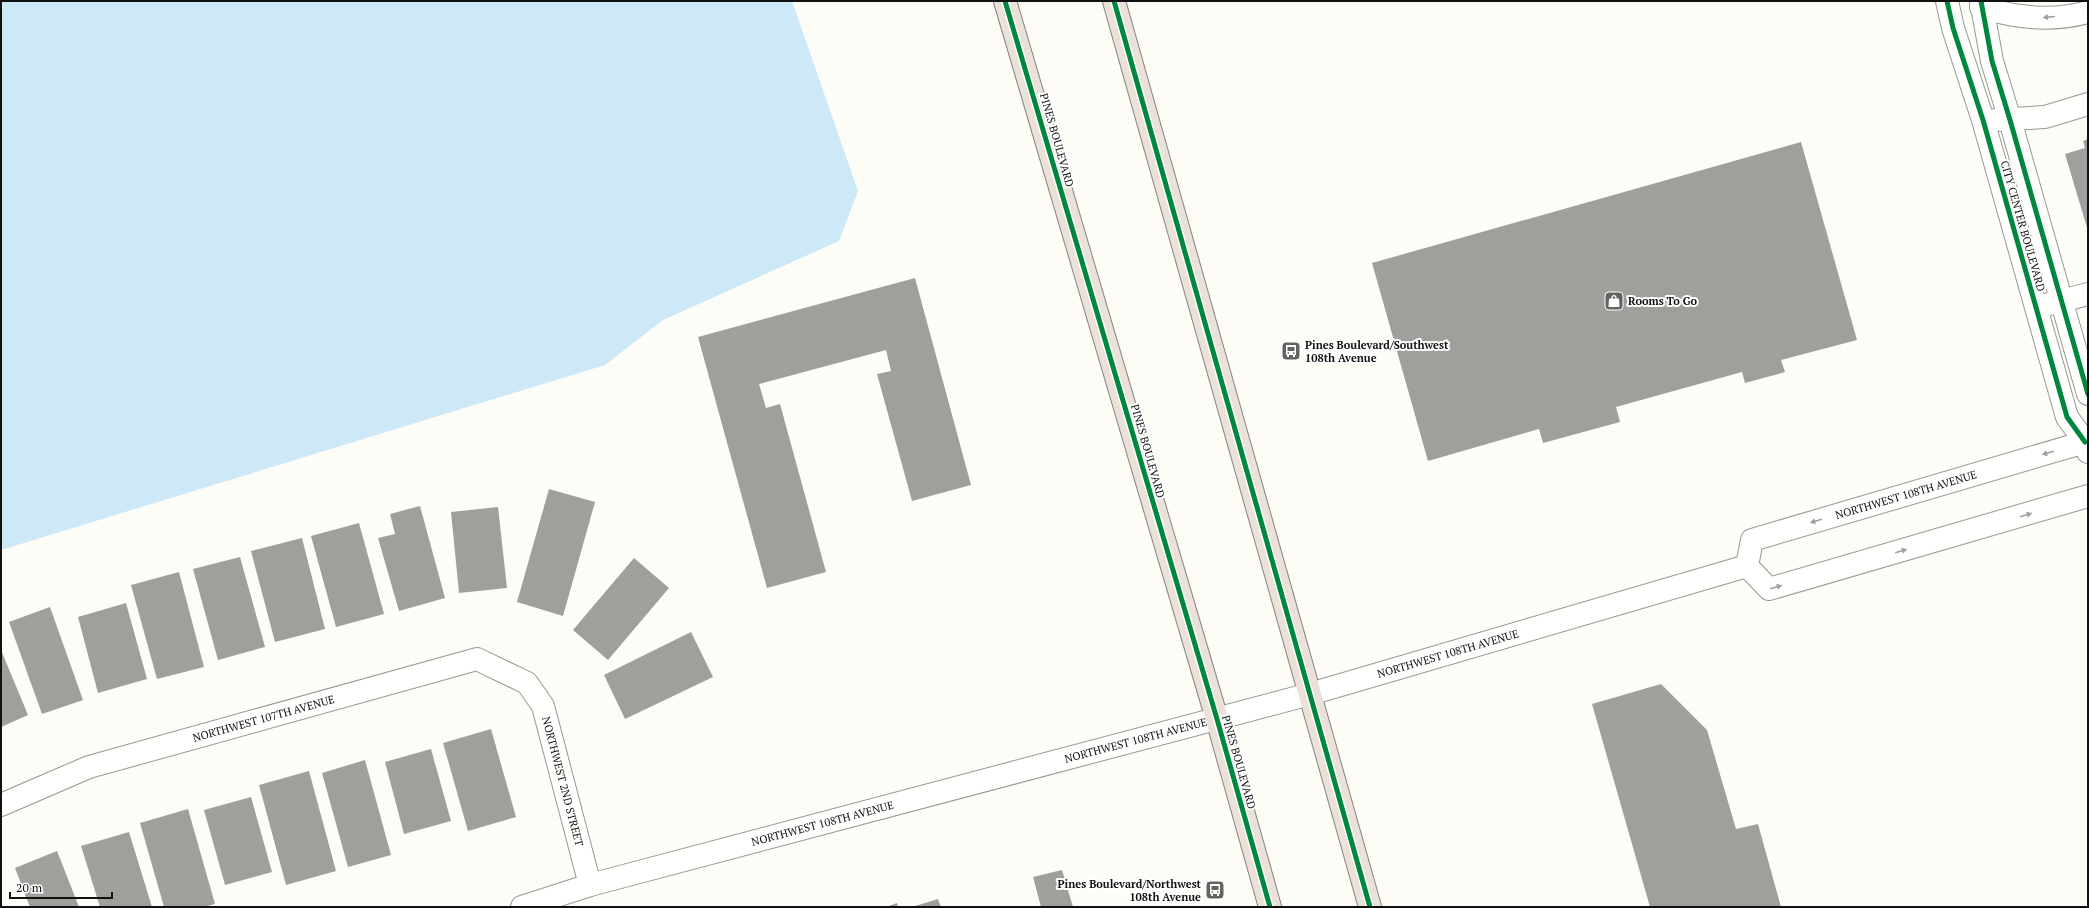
<svg xmlns="http://www.w3.org/2000/svg" width="2089" height="908" font-family="'PT Serif',serif">
	<style>
		.water { fill: #cde8f7 }
		.building { fill: #a19f9c }
		.lines { fill: none; stroke-linecap: round; stroke-linejoin: round }
		.minor-casing { stroke: #979795; stroke-width: 24 }
		.highway-casing { stroke: #858482; stroke-width: 24 }
		.minor { stroke: #fffffe; stroke-width: 22 }
		.highway { stroke: #eae1d8; stroke-width: 22 }
		.cycleway-casing { stroke: #fff; stroke-width: 8 }
		.cycleway { stroke: #00873e; stroke-width: 5 }
		.oneway { fill: #a0a09f }
		.labels { text-anchor: middle; dominant-baseline: central; stroke-width: 4; stroke-linejoin: round; paint-order: stroke }
		.street-label { font-size: 11px; fill: #111; stroke: #fff }
		.poi-label { font-size: 11px; font-weight: bold; fill: #111; stroke: #fff; text-anchor: start }
	</style>
	<rect width="100%" height="100%" fill="#fdfcf7"/>
	<polygon class="water" points="1,1 792,1 858,191 839,241 663,320 605,365 1,550"/>
	<g class="building">
		<polygon points="2088,139 2088,231 2065,154 2085,148 2083,141"/>
		<polygon points="1801,142 1857,340 1781,360 1785,372 1745,383 1742,372 1616,407 1620,422 1543,443 1539,429 1428,461 1372,263"/>
		<polygon points="915,278 971,485 912,501 877,374 891,371 886,350 759,384 766,408 780,404 826,572 767,588 698,337"/>
		<polygon points="549,489 595,502 563,616 517,602"/>
		<polygon points="420,506 445,598 399,611 378,538 395,534 390,514"/>
		<polygon points="498,507 507,588 459,593 451,512"/>
		<polygon points="359,523 384,614 336,627 311,536"/>
		<polygon points="302,538 325,629 275,642 251,551"/>
		<polygon points="240,557 265,647 218,660 193,569"/>
		<polygon points="634,558 669,588 608,660 573,630"/>
		<polygon points="179,572 204,667 157,679 131,585"/>
		<polygon points="126,603 147,679 98,693 78,617"/>
		<polygon points="50,607 83,700 42,714 9,622"/>
		<polygon points="691,632 713,677 625,719 604,675"/>
		<polygon points="1,650 28,715 1,727"/>
		<polygon points="1661,684 1707,730 1736,829 1758,824 1781,907 1650,907 1592,704"/>
		<polygon points="491,729 516,817 468,831 443,743"/>
		<polygon points="431,749 451,821 404,834 385,762"/>
		<polygon points="365,760 391,855 348,867 322,773"/>
		<polygon points="309,771 336,871 286,885 259,785"/>
		<polygon points="251,797 272,872 225,885 204,810"/>
		<polygon points="188,809 215,904 204,907 164,907 140,823"/>
		<polygon points="129,832 152,907 100,907 81,846"/>
		<polygon points="57,851 79,907 30,907 15,868"/>
		<polygon points="1062,870 1073,907 1041,907 1033,877"/>
		<polygon points="938,899 941,907 912,907"/>
		<polygon points="897,903 898,907 886,907"/>
	</g>
	<g class="lines">
		<g class="minor-casing">
			<g id="minor">
				<polyline points="1947,1 1953,28 1983,120 2067,417 2085,442 2088,452"/>
				<polyline points="1981,1 1992,61 2010,120 2088,394"/>
				<path d="M1981,7C2017,18 2051,22 2088,12"/>
				<polyline points="1996,120 2045,117 2088,104"/>
				<polyline points="2049,304 2088,294"/>
				<path id="s1" d="M1747,566L1752,540L2085,442"/>
				<polyline points="1747,566 1769,589 2088,496"/>
				<path id="s2" d="M1,805L89,767L477,659L527,683L543,706L590,885"/>
				<path id="s3" d="M522,907L590,885L1310,694L1747,566"/>
			</g>
		</g>
		<g class="highway-casing">
			<g id="highway">
				<polyline points="1005,1 1217,719 1270,907"/>
				<polyline points="1114,1 1370,907"/>
			</g>
		</g>
		<use href="#minor" class="minor"/>
		<use href="#highway" class="highway"/>
		<g class="cycleway-casing">
			<g id="cycleway">
				<polyline points="1005,1 1217,719 1270,907"/>
				<polyline points="1114,1 1370,907"/>
				<polyline points="1947,1 1953,28 1983,120 2067,417 2085,442"/>
				<polyline points="1981,1 1992,61 2010,120 2088,394"/>
			</g>
		</g>
		<use href="#cycleway" class="cycleway"/>
	</g>
	<defs><path id="oneway-solid" d="M-6-.8H1V-3.2L6.5 0L1 3.2V.8H-6Z"/></defs>
	<g class="oneway">
		<use href="#oneway-solid" transform="translate(2049 17) rotate(175)"/>
		<use href="#oneway-solid" transform="translate(2048 453) rotate(164)"/>
		<use href="#oneway-solid" transform="translate(2026 515) rotate(-17)"/>
		<use href="#oneway-solid" transform="translate(1816 521) rotate(164)"/>
		<use href="#oneway-solid" transform="translate(1901 551) rotate(-16)"/>
		<use href="#oneway-solid" transform="translate(1776 587) rotate(-16)"/>
	</g>
	<defs>
		<g id="shop-square" transform="scale(1)"><rect x="-9" y="-9" width="18" height="18" rx="4" fill="#646362" stroke="#fff"/><path d="M-5-2.5h2.3a2.7 3.5 0 0 1 5.4 0H5L5.5 6h-11ZM-1.5-2.5h3a1.5 2.3 0 0 0-3 0Z" fill="#fff"/></g>
		<g id="bus-square" transform="scale(1)"><rect x="-9" y="-9" width="18" height="18" rx="4" fill="#646362" stroke="#fff"/><path d="M-5-6H5V4H4V6H2V4H-2V6H-4V4H-5ZM-3.5-4V0h7V-4ZM-3.5 1.2v1.5H-2V1.2ZM2 1.2v1.5H3.5V1.2Z" fill="#fff"/></g>
	</defs>
	<g fill-rule="evenodd">
		<use href="#shop-square" x="1614" y="301"/>
		<use href="#bus-square" x="1291" y="351"/>
		<use href="#bus-square" x="1215" y="890"/>
	</g>
	<g class="labels">
		<g class="street-label">
			<text transform="translate(1057 140) rotate(74)">PINES BOULEVARD</text>
			<text transform="translate(2023 226) rotate(74)">CITY CENTER BOULEVARD</text>
			<text transform="translate(1148 451) rotate(74)">PINES BOULEVARD</text>
			<text stroke="none"><textPath href="#s1" startOffset="187">NORTHWEST 108TH AVENUE</textPath></text>
			<text stroke="none"><textPath href="#s3" startOffset="960">NORTHWEST 108TH AVENUE</textPath></text>
			<text stroke="none"><textPath href="#s2" startOffset="277">NORTHWEST 107TH AVENUE</textPath></text>
			<text stroke="none"><textPath href="#s3" startOffset="636">NORTHWEST 108TH AVENUE</textPath></text>
			<text transform="translate(1239 762) rotate(74)">PINES BOULEVARD</text>
			<text stroke="none"><textPath href="#s2" startOffset="660">NORTHWEST 2ND STREET</textPath></text>
			<text stroke="none"><textPath href="#s3" startOffset="312">NORTHWEST 108TH AVENUE</textPath></text>
		</g>
		<g class="poi-label">
			<text x="1628" y="301">Rooms To Go</text>
			<text x="1305" y="345">Pines Boulevard/Southwest<tspan x="1305" dy="13">108th Avenue</tspan></text>
			<text x="1201" y="884" text-anchor="end">Pines Boulevard/Northwest<tspan x="1201" dy="13">108th Avenue</tspan></text>
		</g>
	</g>
	<rect width="2089" height="908" fill="none" stroke="#111111" stroke-width="4"/>
	<path d="M10 892v6h102v-6" fill="none" stroke="#111111" stroke-width="2"/>
	<text x="16" y="892" font-size="12" fill="#111111" stroke="#ffffff" stroke-width="3" paint-order="stroke">20 m</text>
</svg>
